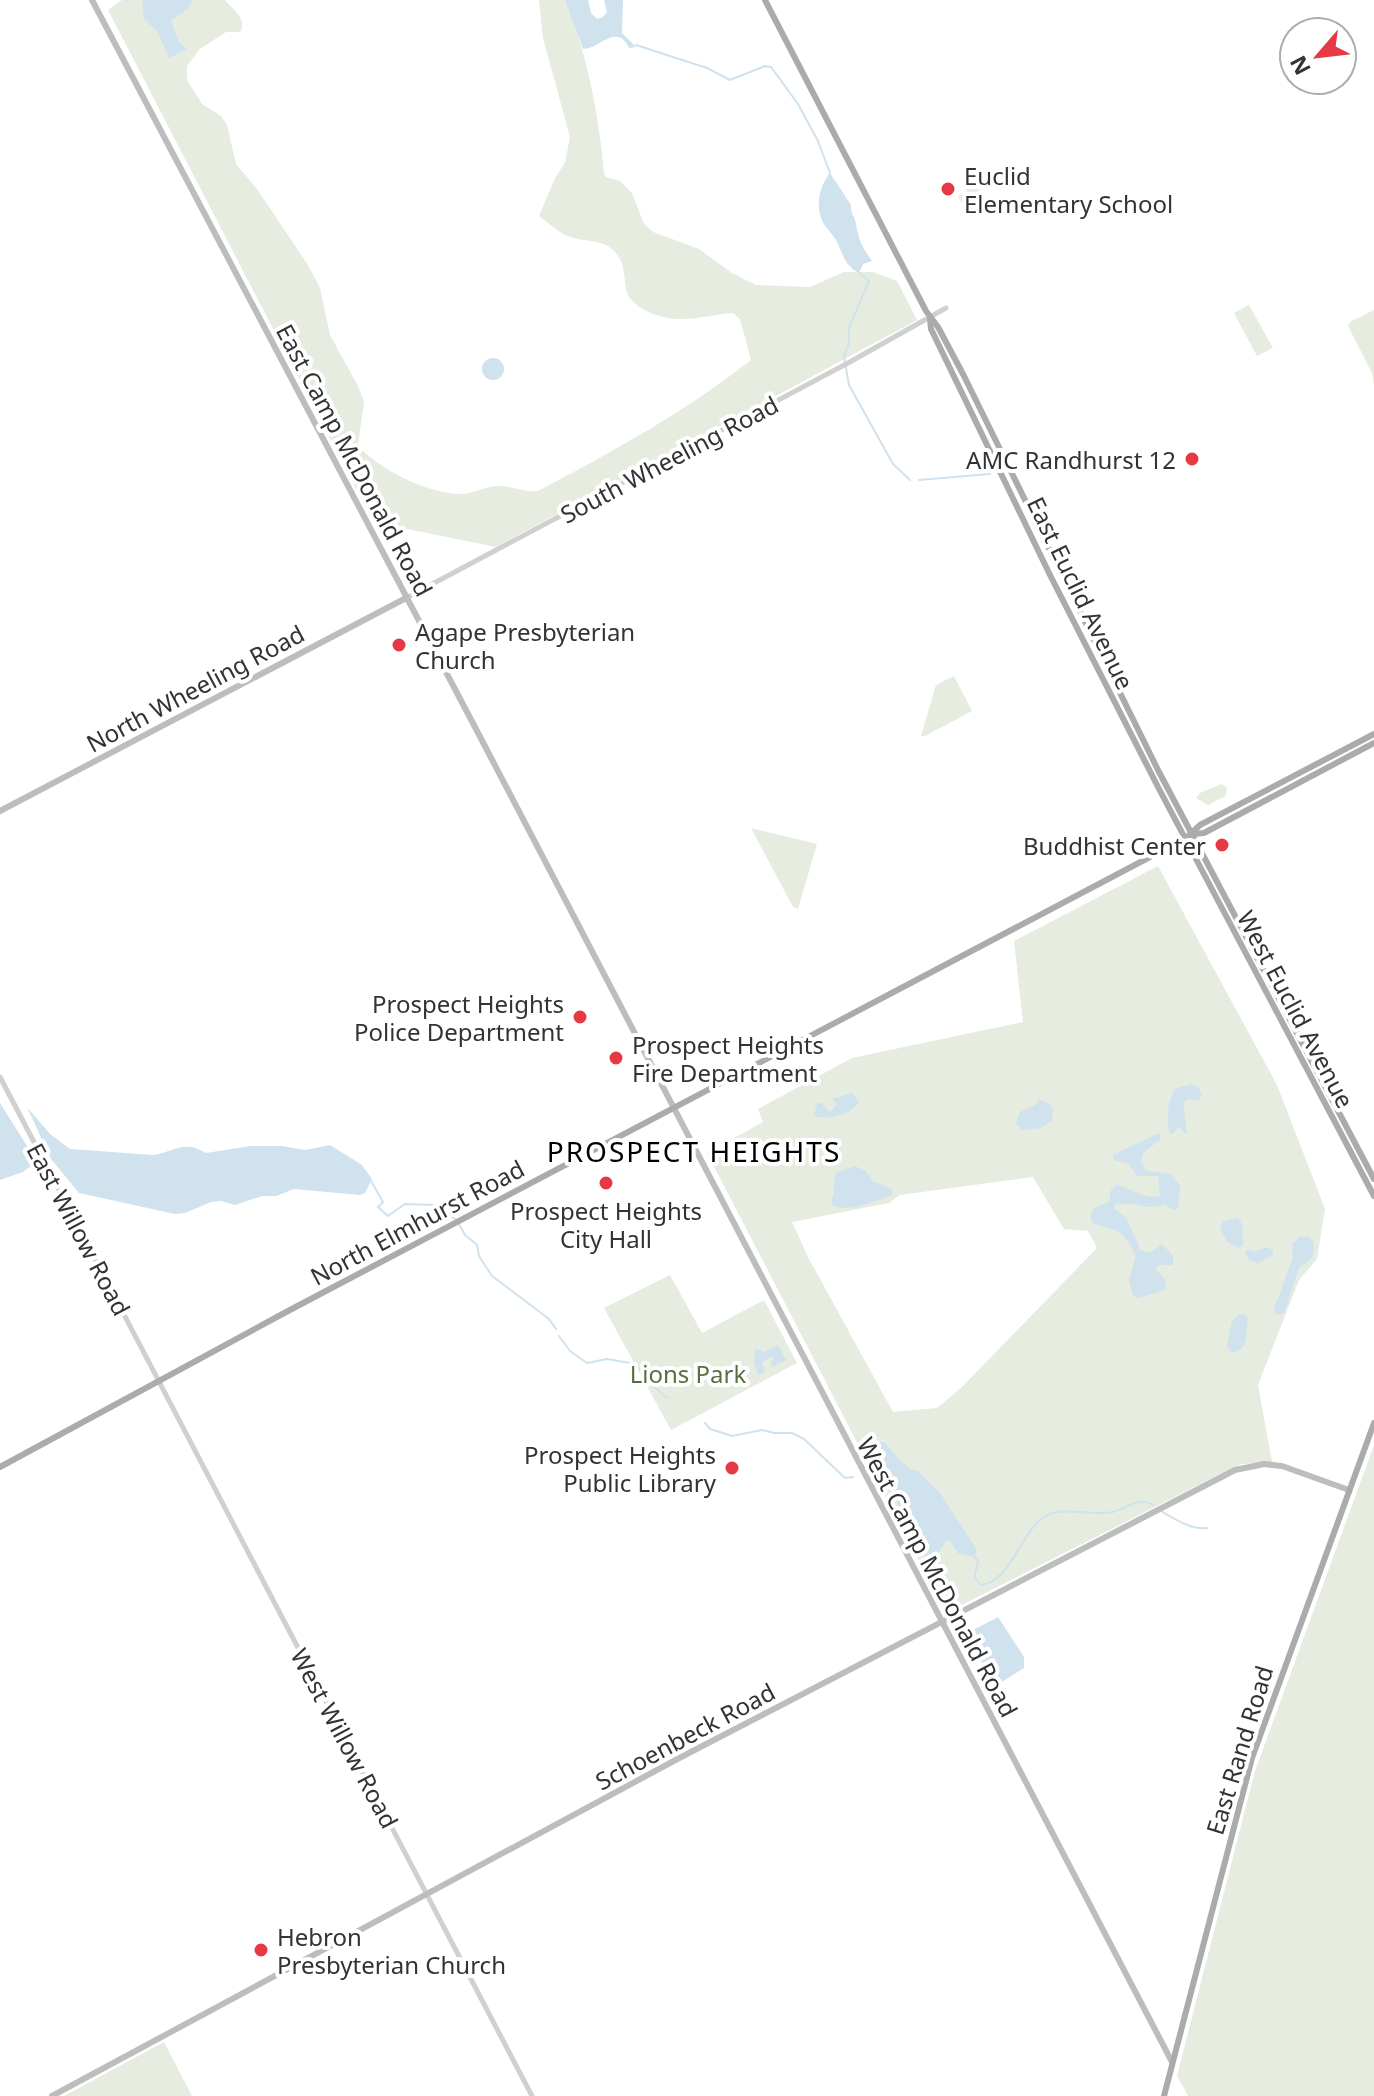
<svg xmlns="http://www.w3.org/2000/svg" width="1374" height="2096" font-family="'Noto Sans',sans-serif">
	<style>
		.green { fill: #e6ecdf; fill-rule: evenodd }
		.water { fill: #cfe2ee }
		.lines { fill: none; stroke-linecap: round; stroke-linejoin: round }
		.stream { stroke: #cfe2ee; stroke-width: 2 }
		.tertiary { stroke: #d0d0d0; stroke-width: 5 }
		.secondary { stroke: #bdbdbd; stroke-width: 6 }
		.primary { stroke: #ababab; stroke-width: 6 }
		.poi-dot { fill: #e63946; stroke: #fff; stroke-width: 3 }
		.labels { text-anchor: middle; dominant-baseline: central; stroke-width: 8; stroke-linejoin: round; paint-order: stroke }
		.poi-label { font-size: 24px; fill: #333; stroke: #fff; text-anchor: start }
		.street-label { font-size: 24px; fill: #333; stroke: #fff }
		.park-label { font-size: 24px; fill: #56703f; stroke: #fff }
		.quarter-label { font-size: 28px; letter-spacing: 2px; fill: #000; stroke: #fff }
	</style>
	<rect width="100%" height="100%" fill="#fff"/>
	<g class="green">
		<path d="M122,0H225C233,10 248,19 240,32H226L200,49L187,66V80L202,104L221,116L227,125L236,164L257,189L308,265L320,288L330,335L358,386L364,402L358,445C377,469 428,493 458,494C473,495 486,485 501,486C514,487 524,492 538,491C612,452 685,412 751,360L740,319L733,313C716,314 700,319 683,319C664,320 630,310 626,289C623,272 626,262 612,249C600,239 584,242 570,237C559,233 549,223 539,216L555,178L565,163L570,137L543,38L539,0H565C587,53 599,116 604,173L606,177L620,181L632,193L644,224L653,232L699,249L732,273L756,285L810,287L844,272H873L897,281L917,320L496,547L373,522L108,10Z"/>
		<polygon points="974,180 984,199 965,209 958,196 967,191 964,185"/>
		<polygon points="1249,305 1273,348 1257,356 1234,313"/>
		<polygon points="1374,310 1374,384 1372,373 1348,326 1350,322"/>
		<polygon points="954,676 972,711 925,736 921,736 936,685"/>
		<polygon points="1221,784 1227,787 1226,796 1208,805 1196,798 1200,793"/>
		<polygon points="751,828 817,844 798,909 793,907"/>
		<path d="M1158,866L1277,1085L1325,1209L1317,1259L1299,1280L1258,1385L1272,1462L1242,1464L1212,1478L948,1612L944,1610L707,1153L763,1122L758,1109L852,1058L1023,1022L1014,941ZM1033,1177L1064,1229L1088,1231L1097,1248L961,1388L937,1408L893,1412L808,1257L792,1222L889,1203L900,1195Z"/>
		<polygon points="670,1275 702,1333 764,1300 797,1363 671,1430 604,1308"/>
		<polygon points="1374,1445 1374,2096 1188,2096 1177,2076 1255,1771"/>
		<polygon points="164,2042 192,2096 64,2096"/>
	</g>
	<g class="water">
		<polygon points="142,0 192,0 188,9 171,21 179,42 187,49 169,58 157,31 144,19"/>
		<path d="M565,0H588L591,13L597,19L603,17L607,12L604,0H623L622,33L636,47L629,48C617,22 599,49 583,49Z"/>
		<path d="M830,173L851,205C850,214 855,216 856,224C859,242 862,246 872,261L863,264L859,273C846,267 843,255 837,242C834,236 830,232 826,227C814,211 818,188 830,173Z"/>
		<circle cx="493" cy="369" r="11"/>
		<path d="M1190,1084L1198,1087L1202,1095L1198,1100L1187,1099L1183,1103L1187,1133H1184L1179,1126L1174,1133L1170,1134C1166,1118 1167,1104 1175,1089Z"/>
		<path d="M853,1093L859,1102C848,1116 831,1120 814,1116L817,1103H821L830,1112L837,1104L832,1099Z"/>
		<polygon points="1039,1100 1048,1103 1053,1110 1052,1121 1040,1128 1022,1130 1016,1124 1020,1112 1034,1106"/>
		<polygon points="0,1103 32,1154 32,1165 23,1172 0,1180"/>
		<path d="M27,1107L50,1134L70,1149L153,1155C174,1152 184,1139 206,1153L251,1146H282L305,1150L330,1145L362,1165L372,1179L365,1193L360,1195L294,1189L276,1196H262L235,1205L221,1201L211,1202L185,1213L175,1214L79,1193L51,1159Z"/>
		<path d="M1159,1133L1161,1139L1144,1152L1141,1161L1145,1170L1170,1174L1180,1185L1178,1207L1174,1210L1164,1204C1148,1213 1132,1199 1115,1205L1114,1208L1127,1219L1141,1251L1152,1252L1162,1244L1173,1256V1265H1159L1155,1268L1166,1281L1165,1290L1138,1298L1133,1296L1129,1280L1136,1256C1123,1230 1121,1231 1093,1224L1090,1216L1094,1208L1109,1202L1111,1190L1116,1185C1131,1188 1144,1200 1160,1196L1158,1176H1137L1128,1163L1114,1160L1113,1155Z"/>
		<path d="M855,1166L866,1171L872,1181L892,1189V1195C874,1201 853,1212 833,1206L831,1202C837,1189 832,1183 836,1173Z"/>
		<polygon points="1234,1218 1238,1218 1242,1224 1243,1244 1239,1248 1227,1242 1220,1228 1223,1221"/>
		<polygon points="1300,1237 1308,1237 1313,1241 1314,1253 1310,1260 1299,1268 1284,1313 1277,1315 1274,1309 1293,1257 1292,1244"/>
		<polygon points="1268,1247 1273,1251 1273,1255 1259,1263 1250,1261 1245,1253 1247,1249 1255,1251"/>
		<path d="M1240,1314L1245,1315L1248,1319C1245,1333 1250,1350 1232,1353L1227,1346L1232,1321Z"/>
		<polygon points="778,1345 786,1360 773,1367 770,1362 774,1360 773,1356 762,1362 765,1372 758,1375 754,1361 756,1348 765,1352"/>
		<polygon points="884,1442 895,1455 910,1469 918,1471 940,1493 977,1550 975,1557 958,1553 950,1541 946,1541 935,1558 923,1566 925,1549 878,1471 870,1467 870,1453 863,1445"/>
		<polygon points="998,1617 1024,1657 1024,1668 997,1685 987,1674 969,1634 973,1630"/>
	</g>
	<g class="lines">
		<g class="stream">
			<polyline points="636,45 707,68 730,80 765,66 771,67 798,104 818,141 830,173"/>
			<polyline points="859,273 869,281 849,328 849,343 844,357 849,385 893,464 910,480"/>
			<polyline points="919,480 990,474"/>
			<polyline points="371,1181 383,1202 378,1207 388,1216 405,1204 435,1205 455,1219"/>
			<polyline points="459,1224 465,1235 477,1245 479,1256 492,1276 549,1319 556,1329"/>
			<polyline points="559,1336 570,1351 587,1363 607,1359 636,1364 647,1381 667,1398"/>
			<polyline points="705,1423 710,1429 732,1436 762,1430 774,1433 792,1433 804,1439 845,1478 853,1477"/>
			<path d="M1161,1511C1175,1519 1191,1530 1207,1528"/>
			<path d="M975,1557L978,1561C977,1572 970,1576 981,1585C1009,1583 1022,1531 1044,1517C1063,1505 1091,1517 1113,1512C1128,1508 1138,1496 1154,1505"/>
		</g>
		<g class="tertiary">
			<polyline points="406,598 848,363 946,308"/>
			<polyline points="0,1077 532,2096"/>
		</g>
		<g class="secondary">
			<polyline points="92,0 476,729 1172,2062"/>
			<polyline points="0,811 406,598"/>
			<polyline points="52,2096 683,1756 1235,1470 1264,1464 1282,1466 1349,1490"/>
		</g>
		<g class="primary">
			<polyline points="765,0 926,311 938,327 964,376 1158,770 1374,1179"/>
			<polyline points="930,319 931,329 1050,575 1158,787 1374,1196"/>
			<polyline points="1193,834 1204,833 1374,743"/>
			<polyline points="0,1467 288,1311 1186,838 1200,825 1374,734"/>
			<polyline points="1164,2096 1252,1758 1374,1423"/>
		</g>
	</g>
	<g class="poi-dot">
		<circle cx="948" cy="189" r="8"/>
		<circle cx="1192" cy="459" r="8"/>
		<circle cx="399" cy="645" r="8"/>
		<circle cx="1222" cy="845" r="8"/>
		<circle cx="580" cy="1017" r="8"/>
		<circle cx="616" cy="1058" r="8"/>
		<circle cx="606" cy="1183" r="8"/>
		<circle cx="732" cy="1468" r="8"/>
		<circle cx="261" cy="1950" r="8"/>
	</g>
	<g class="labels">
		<g class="poi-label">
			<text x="964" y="175">Euclid<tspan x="964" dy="28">Elementary School</tspan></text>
			<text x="1176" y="459" text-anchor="end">AMC Randhurst 12</text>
			<text x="415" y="631">Agape Presbyterian<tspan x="415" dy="28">Church</tspan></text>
			<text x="1206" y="845" text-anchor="end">Buddhist Center</text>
			<text x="564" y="1003" text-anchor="end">Prospect Heights<tspan x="564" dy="28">Police Department</tspan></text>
			<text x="632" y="1044">Prospect Heights<tspan x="632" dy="28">Fire Department</tspan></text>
			<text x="606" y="1210" text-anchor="middle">Prospect Heights<tspan x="606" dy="28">City Hall</tspan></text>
			<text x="716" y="1454" text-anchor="end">Prospect Heights<tspan x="716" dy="28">Public Library</tspan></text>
			<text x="277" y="1936">Hebron<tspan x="277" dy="28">Presbyterian Church</tspan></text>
		</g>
		<g class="street-label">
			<text transform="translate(669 459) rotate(-28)">South Wheeling Road</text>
			<text transform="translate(355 460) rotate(62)">East Camp McDonald Road</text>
			<text transform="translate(1081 593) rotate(64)">East Euclid Avenue</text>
			<text transform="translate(195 688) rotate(-28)">North Wheeling Road</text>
			<text transform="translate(1296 1009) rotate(62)">West Euclid Avenue</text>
			<text transform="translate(417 1222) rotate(-28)">North Elmhurst Road</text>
			<text transform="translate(79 1229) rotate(62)">East Willow Road</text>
			<text transform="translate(938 1577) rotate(62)">West Camp McDonald Road</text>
			<text transform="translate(685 1736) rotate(-28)">Schoenbeck Road</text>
			<text transform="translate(345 1738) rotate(62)">West Willow Road</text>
			<text transform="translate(1239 1750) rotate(-73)">East Rand Road</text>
		</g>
		<g class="park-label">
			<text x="688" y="1373">Lions Park</text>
		</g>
		<g class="quarter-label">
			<text x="694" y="1151">PROSPECT HEIGHTS</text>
		</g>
	</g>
	<g transform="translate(1318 56) rotate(242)"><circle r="38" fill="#ffffff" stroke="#adadad" stroke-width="2"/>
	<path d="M0-6L14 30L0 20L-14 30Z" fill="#e63946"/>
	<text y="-12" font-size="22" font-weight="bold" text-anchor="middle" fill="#333333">N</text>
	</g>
</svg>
